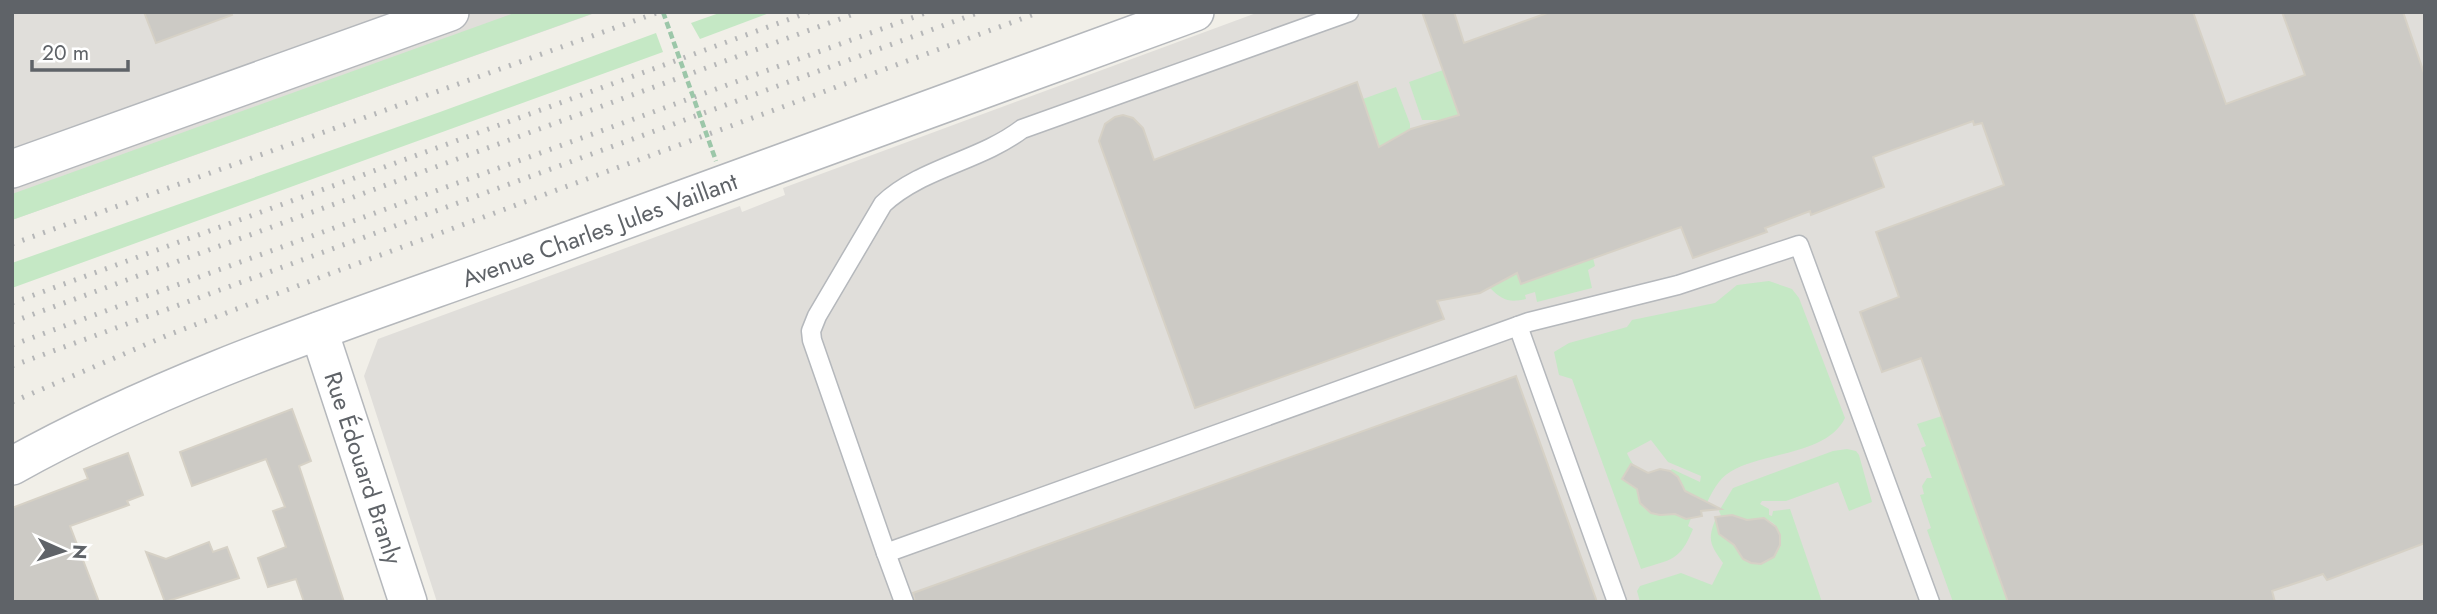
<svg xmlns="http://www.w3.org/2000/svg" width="2437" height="614" font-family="Jost,sans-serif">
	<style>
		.industrial { fill: #e0deda }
		.green { fill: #c5e8c5 }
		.building { fill: #cccac5; stroke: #d6d1c6; stroke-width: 2 }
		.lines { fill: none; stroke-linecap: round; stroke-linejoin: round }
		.lane-casing { stroke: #b5b8bc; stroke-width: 21 }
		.street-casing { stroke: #b5b8bc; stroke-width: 40 }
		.lane { stroke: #fff; stroke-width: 18 }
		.street { stroke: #fff; stroke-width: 37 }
		.rail { stroke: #b6b7b8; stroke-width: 5; stroke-dasharray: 2 9; stroke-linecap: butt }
		.path-bridge { stroke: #9cc7a9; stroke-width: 4.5; stroke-dasharray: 7 3.5; stroke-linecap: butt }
		.labels { text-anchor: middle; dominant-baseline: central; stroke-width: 5; stroke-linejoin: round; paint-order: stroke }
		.street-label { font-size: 24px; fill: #5f6368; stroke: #fff }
	</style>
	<rect width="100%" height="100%" fill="#f1efe8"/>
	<g class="industrial">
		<polygon points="12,12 598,12 12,220"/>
		<polygon points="1259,12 2425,12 2425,602 437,602 364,376 378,339 740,206 742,212 785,195 783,188"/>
	</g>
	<g class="green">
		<polygon points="517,12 597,12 12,220 12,194"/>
		<polygon points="722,12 772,12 700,39 691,23"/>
		<polygon points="656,33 663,52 12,288 12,263 440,112"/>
		<polygon points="1443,70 1461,120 1422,120 1409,82"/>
		<polygon points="1396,87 1410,124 1410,129 1380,149 1363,99"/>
		<path d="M1593,258L1595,266L1588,270L1592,288L1537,302L1535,292L1525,295L1526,299C1509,303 1502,300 1490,288L1517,273L1521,284Z"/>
		<path d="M1769,281L1792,289L1799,298L1845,418C1826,456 1764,451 1730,472C1718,479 1711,494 1705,507L1683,495L1680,481L1670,471L1672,469L1700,482L1701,476L1668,462L1651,440L1627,453C1630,461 1638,470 1640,479C1641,484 1637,489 1638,495C1641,514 1659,517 1673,511L1681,518H1691L1688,526L1693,529C1680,561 1672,559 1641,569L1572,379L1559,375L1554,352L1569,343L1627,327L1632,320L1715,303L1737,285Z"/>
		<polygon points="1942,416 2008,602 1953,602 1927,530 1931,528 1920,495 1924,494 1922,486 1927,478 1932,478 1921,448 1926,446 1917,424"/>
		<path d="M1847,449L1856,451L1859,455L1872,502L1849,511L1838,482L1786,501H1762L1760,504L1769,509V515L1772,516L1773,511L1790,509L1822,602H1640L1637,591L1640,586L1681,573L1712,585L1723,563C1710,544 1707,540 1716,518C1719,532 1720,539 1735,541C1736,549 1739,556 1745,560C1772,578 1796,531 1766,519C1757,516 1752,520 1744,521C1737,521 1729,519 1722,518L1719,511L1733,488L1833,451Z"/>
	</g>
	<g class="building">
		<polygon points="144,12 231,12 232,15 156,43"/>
		<polygon points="1422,12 1454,12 1464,43 1550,12 2193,12 2226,104 2305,75 2282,12 2403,12 2425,76 2425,543 2327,580 2323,574 2272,591 2275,602 2008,602 1921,358 1882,372 1860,312 1899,297 1876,232 2004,185 1982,123 1974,125 1973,121 1873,157 1884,187 1811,215 1810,211 1765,228 1767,232 1693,258 1681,227 1521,284 1517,273 1480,293 1437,301 1444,319 1195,408 1099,141 1105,124 1115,117 1123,115 1133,118 1143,128 1154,160 1357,82 1379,147 1411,129 1459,115"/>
		<polygon points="1516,376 1597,602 915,602 913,593"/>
		<polygon points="292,409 311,461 299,466 344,602 304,602 296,579 268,587 258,558 286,547 273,511 285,507 266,459 192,486 180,452"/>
		<polygon points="128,453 143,495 127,501 129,505 70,526 99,602 12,602 12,508 88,479 84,469"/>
		<polygon points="1631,464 1648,473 1660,469 1670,471 1678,477 1685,491 1721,509 1701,511 1702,516 1686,519 1675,514 1660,515 1651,513 1640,503 1637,489 1622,479"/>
		<polygon points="1732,515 1747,520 1764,518 1776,527 1780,535 1780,545 1774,557 1761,564 1751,563 1743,559 1734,545 1719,534 1715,517"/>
		<polygon points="209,542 213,552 227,547 239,578 165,602 146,552 166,559"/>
	</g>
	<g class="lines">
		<g class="lane-casing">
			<g id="lane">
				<polyline points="1518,326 1617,602"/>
				<path d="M886,553L812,340L811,331L817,316L883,204C921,168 980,161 1022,129L1349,12"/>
				<polyline points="904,602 886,553 1529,322 1678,285 1799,245 1930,602"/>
			</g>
		</g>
		<g class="street-casing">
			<g id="street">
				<polyline points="12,169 450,12"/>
				<path id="s1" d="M319,331L408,602"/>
				<path id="s2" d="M12,466C170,378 344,322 513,261C740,178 967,95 1195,12"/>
			</g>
		</g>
		<use href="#lane" class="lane"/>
		<use href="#street" class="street"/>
		<g class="rail">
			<polyline points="12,244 659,12"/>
			<polyline points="12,303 809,12"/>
			<polyline points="12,322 859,12"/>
			<polyline points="12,345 928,12"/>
			<polyline points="12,366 980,12"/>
			<polyline points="12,402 168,335 329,274 1040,12"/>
		</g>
		<polyline class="path-bridge" points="663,12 716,161"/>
	</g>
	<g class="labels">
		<g class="street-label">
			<text stroke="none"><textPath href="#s2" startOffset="634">Avenue Charles Jules Vaillant</textPath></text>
			<text stroke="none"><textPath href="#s1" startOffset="144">Rue Édouard Branly</textPath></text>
		</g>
	</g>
	<rect width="2437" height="614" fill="none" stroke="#5f6368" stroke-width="28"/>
	<g transform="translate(63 551) rotate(93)" stroke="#ffffff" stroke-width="5" paint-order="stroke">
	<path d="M0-5L12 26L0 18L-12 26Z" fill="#5f6368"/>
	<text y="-10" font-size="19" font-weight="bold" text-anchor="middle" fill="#5f6368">N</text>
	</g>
	<path d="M32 60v10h96v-10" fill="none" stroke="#5f6368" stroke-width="3.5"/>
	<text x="42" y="60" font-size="21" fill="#5f6368" stroke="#ffffff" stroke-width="5" paint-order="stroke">20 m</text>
</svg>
